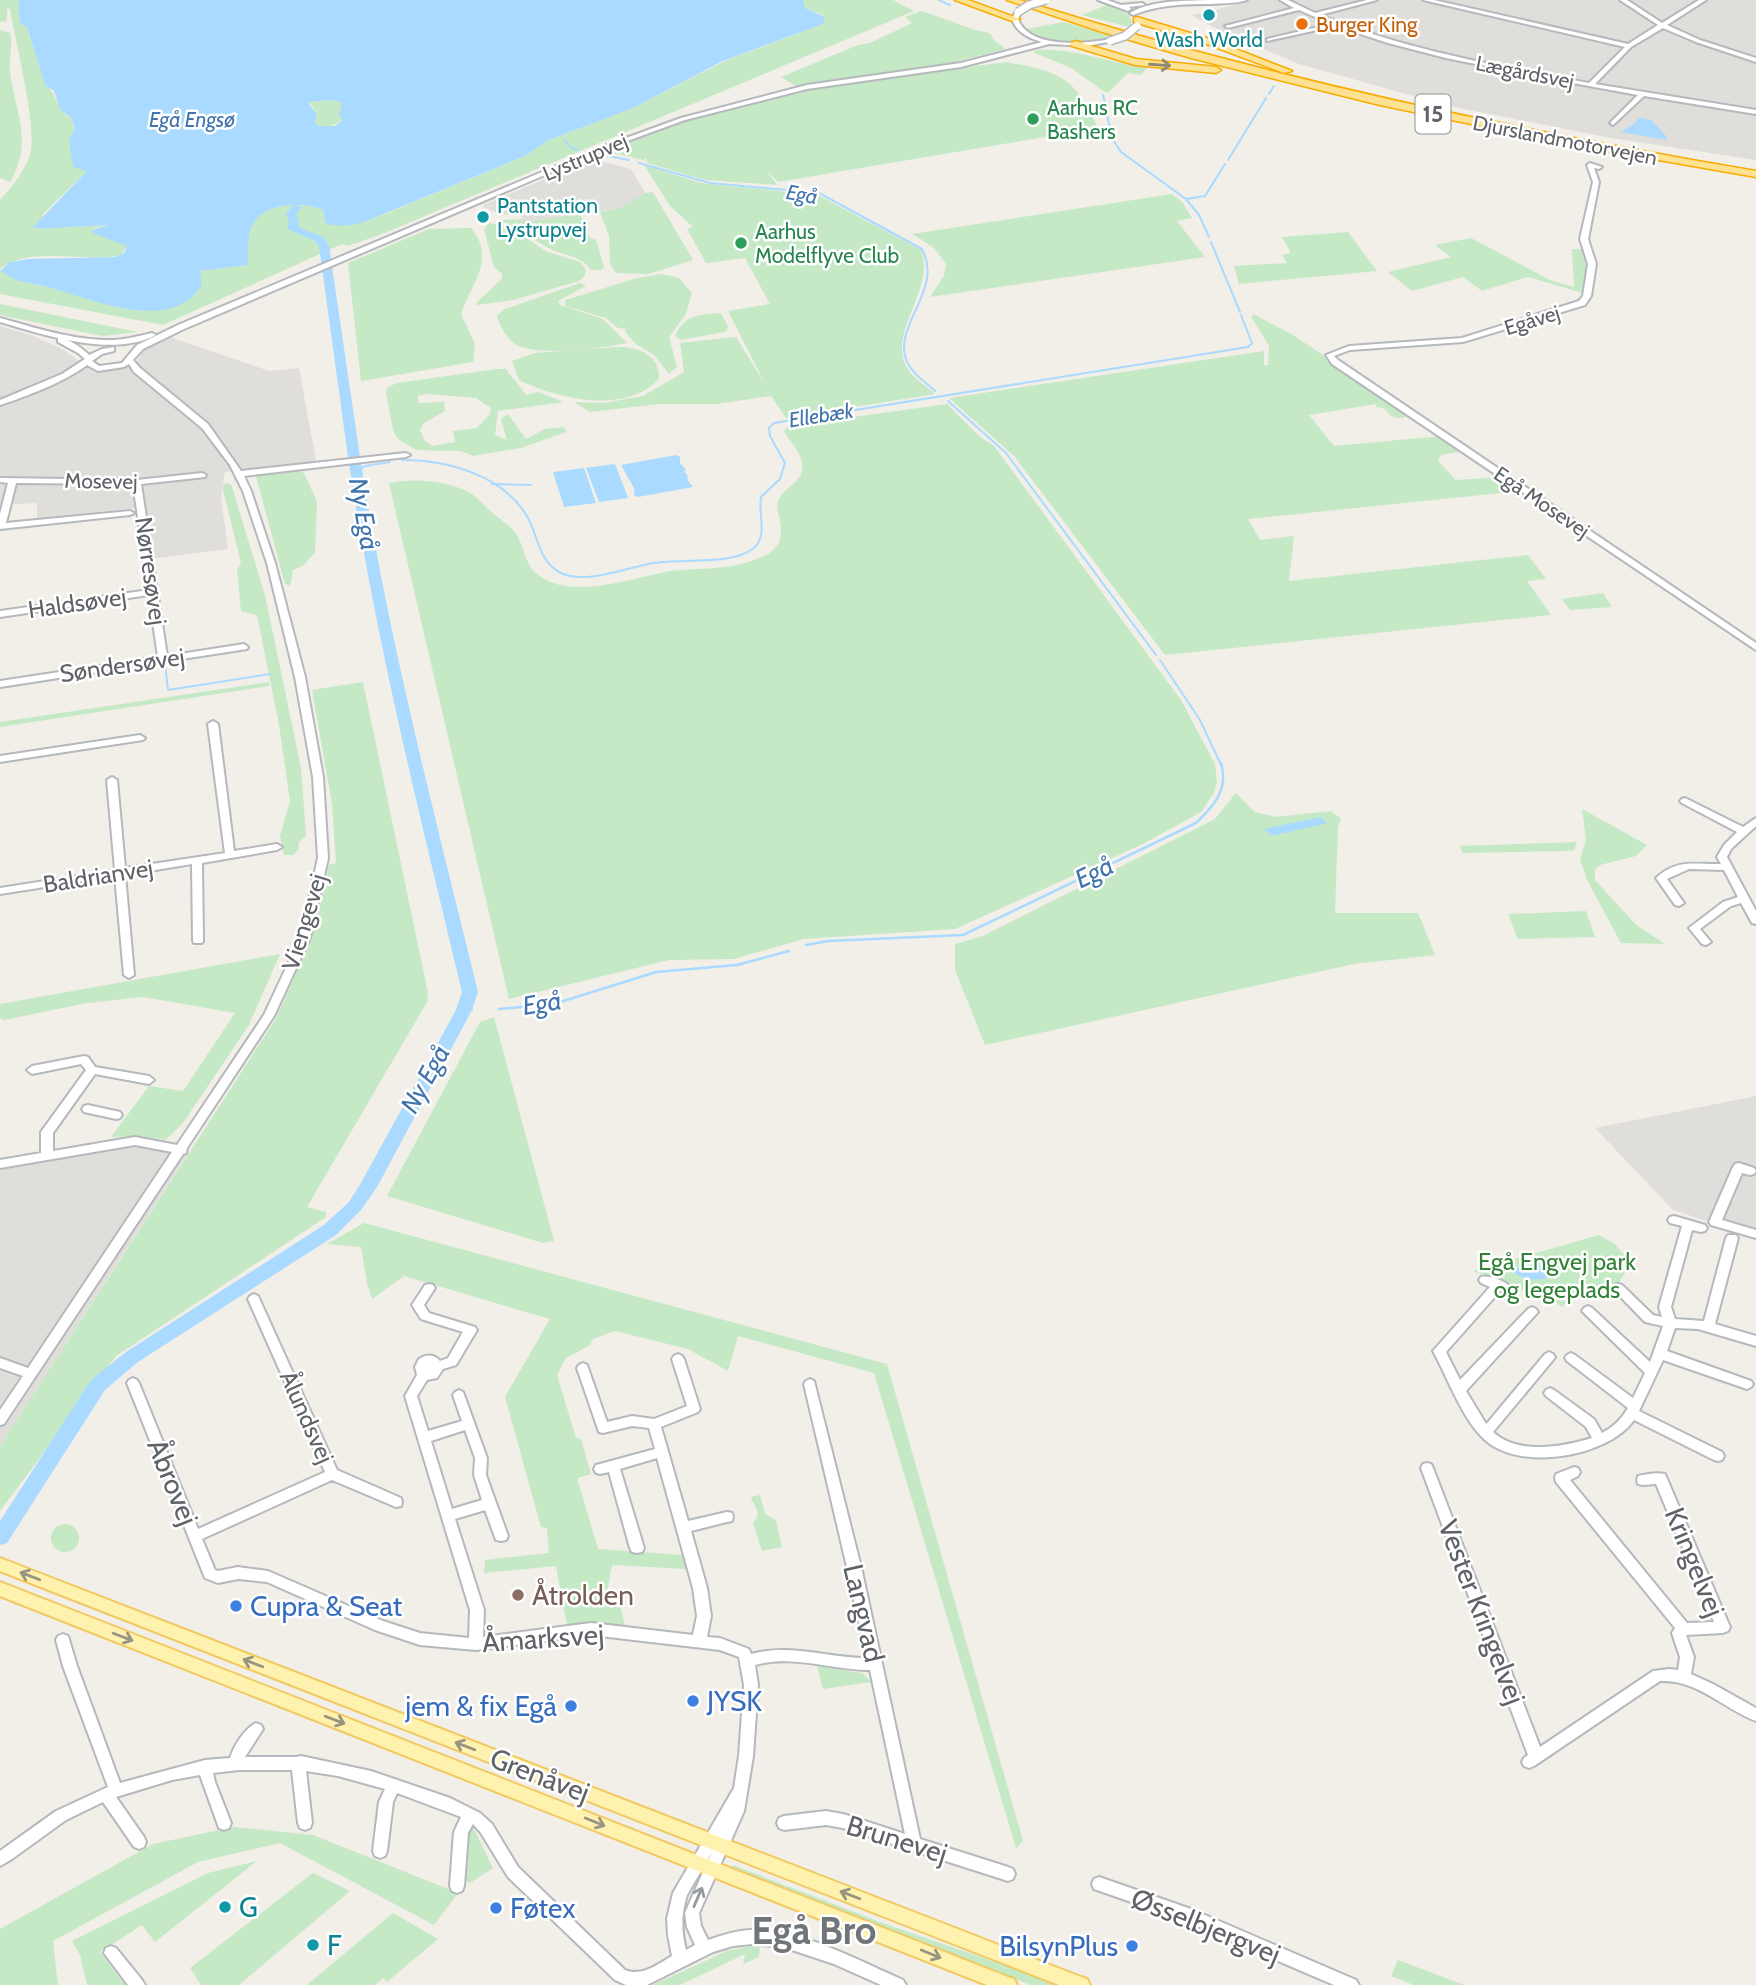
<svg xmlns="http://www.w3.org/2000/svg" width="1756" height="1985" font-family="Cabin,sans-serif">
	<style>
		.industrial { fill: #e0deda }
		.green { fill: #c5e8c5; fill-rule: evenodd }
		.water { fill: #aadaff; fill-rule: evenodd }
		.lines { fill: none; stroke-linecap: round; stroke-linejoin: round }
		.stream-far1 { stroke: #aadaff; stroke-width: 2 }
		.stream { stroke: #aadaff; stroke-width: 2.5 }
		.river { fill: #aadaff; fill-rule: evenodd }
		.minor-casing { stroke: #b5b8bc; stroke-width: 4 }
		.major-casing { stroke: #f2c960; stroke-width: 4 }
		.highway-casing { stroke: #f9ab00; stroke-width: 3 }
		.minor { fill: #fff; fill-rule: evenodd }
		.major { fill: #fff2af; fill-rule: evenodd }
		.highway { fill: #fde293; fill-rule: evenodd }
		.minor-bridge-casing { stroke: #b5b8bc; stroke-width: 10; stroke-linecap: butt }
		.minor-bridge { stroke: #fff; stroke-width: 7 }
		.oneway { stroke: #8e8975 }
		.oneway2 { stroke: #979581 }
		.oneway3 { stroke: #979a9d }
		.culture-dot { fill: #0f9aa8; stroke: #fff; stroke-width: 2.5 }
		.food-dot { fill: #e8710a; stroke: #fff; stroke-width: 2.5 }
		.leisure-dot { fill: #2e9e5b; stroke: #fff; stroke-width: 2.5 }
		.education-dot { fill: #8d6e63; stroke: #fff; stroke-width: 2.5 }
		.shop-dot { fill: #3f7fe0; stroke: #fff; stroke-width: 2.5 }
		.labels { text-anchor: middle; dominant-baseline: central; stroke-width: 5; stroke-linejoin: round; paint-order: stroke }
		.far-food-label { font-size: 21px; fill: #c56008; stroke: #fff; text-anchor: start }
		.far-culture-label { font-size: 21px; fill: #0d838f; stroke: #fff }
		.far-street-label { font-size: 21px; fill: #5f6368; stroke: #fff }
		.far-leisure-label { font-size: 21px; fill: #27864d; stroke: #fff; text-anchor: start }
		.far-water-label { font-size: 21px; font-style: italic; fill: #4174aa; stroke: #fff }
		.shield { fill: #fff; stroke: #8f9295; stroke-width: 2 }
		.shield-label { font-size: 23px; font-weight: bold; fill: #5f6368 }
		.street-label { font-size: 24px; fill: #5f6368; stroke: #fff }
		.park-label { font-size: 24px; fill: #348238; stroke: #fff }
		.water-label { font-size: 26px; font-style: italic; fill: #4174aa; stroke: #fff }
		.near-street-label { font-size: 28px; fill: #5f6368; stroke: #fff }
		.near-education-label { font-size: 28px; fill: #785e54; stroke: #fff; text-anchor: start }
		.near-shop-label { font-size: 28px; fill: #366cbe; stroke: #fff; text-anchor: start }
		.near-culture-label { font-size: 28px; fill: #0d838f; stroke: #fff; text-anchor: start }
		.near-district-label { font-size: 38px; font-weight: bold; fill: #70757a; stroke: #fff }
	</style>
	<rect width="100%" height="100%" fill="#f1efe8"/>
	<g class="industrial">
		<polygon points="1239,0 1756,0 1756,160 1611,138 1449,106 1299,64 1219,30 1191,15 1244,3"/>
		<polygon points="593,159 631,169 646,194 619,208 524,224 521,215 501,215 484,207 483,205"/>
		<polygon points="0,326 31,335 64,350 94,372 126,368 138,360 143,350 167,336 269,371 299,368 316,461 225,472 221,497 228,549 142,560 138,508 37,518 37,503 0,505"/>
		<polygon points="1756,1096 1756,1237 1673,1210 1595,1128"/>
		<polygon points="134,1145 187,1155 0,1446 0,1169"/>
	</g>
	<g class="green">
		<path d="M0,0H18L45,84C58,95 57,111 72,119L84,169L87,171L44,213L39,229L109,225L92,229L127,246L121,255C88,263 27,245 0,269V200C11,188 25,171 30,155C38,130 15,39 10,9H7V21L0,22Z"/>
		<path d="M803,0H893L914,11L382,234L348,246L342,244L163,325L0,294V271L18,281L58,289L95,301L200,278V271L248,265C248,252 247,238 252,226C262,203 298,202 318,208L323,210L325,223L352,225L380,216L525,156L549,140L633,108L727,60L823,24V15L805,8Z"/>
		<polygon points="1109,4 1129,15 1132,22 1129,27 1082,15"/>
		<polygon points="922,11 975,30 990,33 995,41 1006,49 951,63 796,86 781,77 858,45 870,43 912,23 905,17"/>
		<path d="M1064,22L1114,37C1085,45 1052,45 1026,29Z"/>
		<path d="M0,30L10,33C13,46 9,58 10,71C15,113 34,142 10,182L0,178Z"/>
		<path d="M1037,50C1075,48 1110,63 1147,68L1141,75L1128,73L1109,92H1105L1071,68L1033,52Z"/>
		<path d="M1007,62C1061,73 1073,75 1098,128L778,182L766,170L777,185L705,180L647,163L646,158L643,160L606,151L698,117L836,84Z"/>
		<path d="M330,100L342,103L343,120C335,125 324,129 315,124C316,115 316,108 308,102Z"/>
		<path d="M644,165L701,183L818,195L921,250C937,289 882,337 910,372C917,380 927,387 935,394L786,418L771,396L716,404H659L590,412L574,402L604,403L643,396L684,372L680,343L736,337L765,384L728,311L770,304L745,258L706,263L687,229L693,227L670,206Z"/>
		<polygon points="653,192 693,260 648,274 616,273 610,264 609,236 600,212 619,208 646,193"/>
		<polygon points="1172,194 1183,203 1192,218 1177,221 1205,257 930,297 944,276 946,264 934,248 912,234"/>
		<path d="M580,214L590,238L596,240L604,267L601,270H591C583,257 567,256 553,250C533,241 519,227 499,220L523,219L524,223Z"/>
		<polygon points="489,223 510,226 545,251 580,262 585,268 585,276 579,281 513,300 477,305 476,303 502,279 502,274 494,267 484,229"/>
		<path d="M471,228C497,259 471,283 461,314L475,344L473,362L361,381L348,263L429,229Z"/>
		<polygon points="1348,232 1377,271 1239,284 1234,266 1287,263 1282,255 1291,253 1282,237"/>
		<polygon points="1471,238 1550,280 1574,287 1572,249 1583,249 1586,264 1583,293 1528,277 1482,291 1463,277 1412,291 1388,272 1451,257 1435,245"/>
		<polygon points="662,274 679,278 692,293 686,314 669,337 677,367 669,374 654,355 637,345 625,332 626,329 618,328 606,318 565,306 565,300 637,278"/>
		<path d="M580,283L586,286L558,301L560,305L603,319L627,343C604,348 532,358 514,343C505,337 500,325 497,316L505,309Z"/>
		<polygon points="0,304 138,332 102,336 0,315"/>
		<path d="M721,313L728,327L725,332L680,340L675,336C685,314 699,315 721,313Z"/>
		<path d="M1255,315L1293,335L1406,411V416C1396,421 1390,416 1384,408L1376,407V404L1309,415L1334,446L1441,436L1464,451L1441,455L1438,461L1456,480L1502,477L1521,491L1248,519L1260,540L1294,536L1289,581L1528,555L1546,579L1527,581L1551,615L1165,655L1014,456L949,398L1264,351V365H1268L1269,346L1251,316Z"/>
		<path d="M619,347C640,347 660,356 659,379C625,415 558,399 519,380L512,361L535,353Z"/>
		<path d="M497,369H506C512,379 520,385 526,395L538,392L564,402L498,411L495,435L507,440L501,419L508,414L526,439L545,429L564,427L566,432L521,448L473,456L461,451L416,450L398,439L393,430L386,392L388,387L397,383ZM425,394L476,398L491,408L490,414L477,428L453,431L455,442L432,446L424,440L420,430L424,423L445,411L444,402L418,403V396Z"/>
		<path d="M947,404L979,436L994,446L1181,700L1215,764L1217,782L1214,793L1201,812L1143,844L955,929L803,939L734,959L669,960L509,999L389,483C414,478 443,480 467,491C477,496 486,508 495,515C501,520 510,526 515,532C524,545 525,565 537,574C571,602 633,577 671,571C695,568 721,570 745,563C776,554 787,545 778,512C772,489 807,485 802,463C801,453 789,440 784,431L788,426Z"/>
		<polygon points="295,470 304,473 317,502 315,552 304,565 293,570 290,586 285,584 256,476"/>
		<polygon points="226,483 231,484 265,595 301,768 306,836 299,842 298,850 293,855 284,855 280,836 290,801 279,725 257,615 241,611 237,570 241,563 222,486"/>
		<polygon points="1603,593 1612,607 1570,610 1562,599"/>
		<polygon points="269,682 269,686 0,727 0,722"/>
		<path d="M363,682L428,993L427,1002L307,1207L326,1212V1217L116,1356L0,1511V1446L275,1020C301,966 317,923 329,865L336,863L332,804L312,690Z"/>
		<polygon points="1236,793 1255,812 1276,817 1331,811 1341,819 1338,827 1335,913 1418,913 1435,955 1354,964 985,1045 955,970 955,944 983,936 1215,819"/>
		<polygon points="1582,809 1647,845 1636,856 1600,865 1595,869 1595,880 1636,925 1665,944 1621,943 1587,880 1580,859 1586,840"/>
		<polygon points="1577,842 1574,850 1567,851 1463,853 1459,846"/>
		<polygon points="1586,911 1595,937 1518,939 1508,914"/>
		<polygon points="280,954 249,1025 183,1123 166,1140 139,1136 111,1137 149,1086 183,1091 235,1013 143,997 87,1003 4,1020 0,1018 0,1004"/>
		<polygon points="494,1017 554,1241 543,1243 387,1196 480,1022"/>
		<polygon points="364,1223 887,1364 1023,1841 1016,1848 874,1373 738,1336 728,1371 688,1349 615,1331 593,1339 590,1345 566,1358 557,1375 576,1438 581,1439 591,1474 577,1478 598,1549 683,1555 686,1569 612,1565 607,1592 618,1599 625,1625 567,1625 556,1566 484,1573 485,1560 549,1553 547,1528 541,1527 505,1397 550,1319 404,1276 372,1299 367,1283 361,1247 327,1244"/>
		<polygon points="1599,1235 1615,1244 1630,1263 1619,1283 1575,1294 1562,1307 1555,1302 1473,1271"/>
		<path d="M760,1495L765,1514L776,1520L782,1547L762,1551L753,1523C763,1513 754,1507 751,1497Z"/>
		<circle cx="65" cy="1538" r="14"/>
		<polygon points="817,1666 862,1673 871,1682 823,1689"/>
		<polygon points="234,1827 313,1835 458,1893 434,1925 280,1843 198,1862 53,1941 58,1985 0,1985 0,1929 153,1844"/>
		<polygon points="469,1827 473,1827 493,1868 470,1883 462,1879"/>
		<polygon points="257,1861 155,1942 142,1925 100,1952 125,1985 87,1985 80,1955 72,1941 208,1873"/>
		<polygon points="733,1865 880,1922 1061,1985 1031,1985 732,1868"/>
		<polygon points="313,1873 350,1891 239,1985 201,1985 190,1968"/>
		<polygon points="393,1913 438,1939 387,1982 383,1978 375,1985 307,1985"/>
		<polygon points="757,1945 760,1948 759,1957 743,1964 745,1954 680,1985 653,1985 727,1951"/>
		<polygon points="1398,1960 1464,1985 1414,1985 1391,1976"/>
	</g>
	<g class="water">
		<path d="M18,0H803L805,8L825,17L823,24L723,61L633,108L549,140L525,156L364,222C351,226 338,227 325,223L323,210L318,208C298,202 262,203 252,226C247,238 248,252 248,265L200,271L202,285C172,332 102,303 61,291C47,286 32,284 18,281L0,271L10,262L28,259L115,257L124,253L127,246L93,233L92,230L109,225L39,229L33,227L87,171L73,167L69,139L75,129L72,119L60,109L54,91L45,85L27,27L21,24C17,16 21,9 18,0ZM330,100L342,103L339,116L343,120L335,126H318L315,122L317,115L308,102Z"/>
		<polygon points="1639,118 1651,120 1667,137 1666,140 1621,132 1634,124"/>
		<polygon points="676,455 680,457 680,463 686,470 684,472 687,474 688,481 693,487 638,497 634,495 634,488 621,465"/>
		<polygon points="615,464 628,498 599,502 586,468"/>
		<polygon points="584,468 596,503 564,507 553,472"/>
		<polygon points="1320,817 1327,823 1272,836 1264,829"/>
		<path d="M1556,1258H1565L1570,1261C1557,1282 1529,1285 1510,1270Z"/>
	</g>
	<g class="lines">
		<g class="stream-far1">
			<polyline points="939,0 950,5"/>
			<polyline points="1269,94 1274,86"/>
			<polyline points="1103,95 1112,138 1121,152 1186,199"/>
			<polyline points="564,139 570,147 578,150"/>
			<polyline points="608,156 629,160"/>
			<polyline points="1228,160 1266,98"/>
			<path d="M639,163L710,183L819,193L922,249C945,291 889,327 908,364C914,375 926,383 935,391"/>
			<polyline points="1209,237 1199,215 1186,199 1205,196 1225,164"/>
			<polyline points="1211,242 1240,312"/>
			<polyline points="948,401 1006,453 1156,655"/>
			<path d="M402,460C447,460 504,475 528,518C538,536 539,561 559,572C584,586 628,567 654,563C681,558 732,566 754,548C768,536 758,513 761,497L780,479L785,463L770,436L769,428L774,423L1248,347L1252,343L1241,315"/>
			<polyline points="356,472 365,466 390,462"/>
			<polyline points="492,484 531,485"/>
			<polyline points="1160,660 1200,720 1221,765"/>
			<polyline points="165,664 168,690 270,674"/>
		</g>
		<g class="stream">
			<path d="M806,945L828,941L963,935L1196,823C1214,806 1229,789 1221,763"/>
			<polyline points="499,1009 554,1004 656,972 737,965 789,951"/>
			<polyline points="464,1010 472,1010"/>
		</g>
		<path class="river" d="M293,205L302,207L296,214L299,221L298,227L323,237L329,246L360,457L357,460L361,463C389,642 435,816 478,992L472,1010L377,1187L361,1210L336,1235L138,1362L105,1390L7,1543L0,1545V1521L91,1380L126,1352L324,1225L349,1202L361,1183L456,1010L462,992C420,816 376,642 349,463L352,460L348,457L319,246L315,241L287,229L289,221L286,214Z"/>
		<g class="minor-casing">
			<g id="minor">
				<polygon points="1098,0 1107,0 1121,5 1142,3 1145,5 1129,7 1131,9 1128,11"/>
				<path d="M1209,0H1247C1236,4 1221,3 1209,4C1183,4 1157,5 1133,15L1130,13C1151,0 1184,1 1209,0Z"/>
				<path d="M1280,0H1288L1315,13L1367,0H1377L1320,15C1406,50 1498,66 1589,83L1625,47L1423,0H1434L1628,44L1658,25L1620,0H1627L1662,23L1699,0H1706L1667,25L1700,40L1756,58V62L1696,42L1663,28L1631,47L1595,84L1756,110V114L1644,96L1613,125L1610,123L1638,95L1534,76L1446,58L1388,43L1336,26L1267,41V39L1331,24L1299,10L1228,28L1225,26L1294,8Z"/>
				<path d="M1016,11L1021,12L1018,19C1029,49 1085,44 1110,39L1113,41L1087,46L1049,44L961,67L807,89L685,120L608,148L184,329L143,349L133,360L140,368L208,424L241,471L406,453L410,455L406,457L244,476L251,491L275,563L305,677L323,777L328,858L310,938L274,1016L187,1148L186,1153L183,1154L4,1424L0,1425V1410L23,1376L0,1368V1358L28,1368L172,1152L135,1145L0,1168V1160L41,1153V1132L86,1070L81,1064L32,1074L27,1070L32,1066L84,1056L88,1057L95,1067L149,1076L154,1080L149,1084L95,1074L53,1133V1151L135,1137L177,1145L264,1015L300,938L318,858L313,777L295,677L267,563L243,491L230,465L202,428L134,372L129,364L124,367L98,371L87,365C64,382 28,396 0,405V400L62,374L85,359L78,353L58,342V338C69,338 82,348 89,355L102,349L114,347V351L102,354L92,361L99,366L122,363L137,345L178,325L604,146L681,118L807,85L961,63L1042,42C1029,38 1017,33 1012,19Z"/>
				<polygon points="1590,163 1602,167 1599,169 1594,168 1599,182 1588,239 1596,264 1591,296 1585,305 1463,342 1350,350 1334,356 1338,360 1756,643 1756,650 1332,364 1326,355 1349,346 1462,338 1579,301 1583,296 1588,264 1580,239 1593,182 1587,165"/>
				<path d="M0,318C36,328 76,341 114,340C127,339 139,336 152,333L156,335C113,358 44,335 0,322Z"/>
				<polygon points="202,473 206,475 205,477 141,484 167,656 244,644 248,647 247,649 0,687 0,681 158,657 149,595 0,617 0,611 149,590 133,484 16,483 6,523 130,511 134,513 130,515 0,529 0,514 8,483 0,482 0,478 137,480"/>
				<polygon points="213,721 218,724 234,851 277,844 282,847 277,850 202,863 203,941 202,943 194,943 193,941 192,864 125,875 134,975 129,978 124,975 115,876 0,894 0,888 115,870 107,780 112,777 117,780 125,868 225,853 208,724"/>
				<polygon points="140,735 145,738 143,740 0,762 0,756"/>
				<path d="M1685,798L1743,827L1756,818V826L1731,849L1727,857L1756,911V924L1752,923L1741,903L1731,906L1700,929L1711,942L1706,945L1702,944L1689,928L1723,902L1738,897L1724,870L1689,869L1667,879L1684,903L1679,906L1675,905L1656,878C1678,858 1695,865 1721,864L1717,857L1724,845L1737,832L1682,803L1680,801L1682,799Z"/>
				<polygon points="88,1105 120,1112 122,1115 120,1118 116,1119 84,1112 82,1109 84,1106"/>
				<polygon points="1739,1163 1754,1168 1756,1171 1754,1174 1750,1175 1742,1173 1722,1220 1756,1230 1756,1238 1711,1225 1709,1222 1733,1167 1735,1164"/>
				<path d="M1674,1216L1705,1225L1707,1228L1705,1231L1701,1232L1692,1230L1671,1307L1675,1319L1704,1321L1726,1238L1728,1235H1736L1738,1238L1715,1324L1756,1336V1346L1698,1329L1675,1328L1667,1351L1751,1381L1753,1384L1751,1387L1747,1389L1663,1360L1639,1411L1722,1452L1724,1456L1722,1460L1718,1461L1714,1460L1634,1420C1608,1457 1520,1472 1485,1440C1462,1419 1448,1378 1433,1351L1490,1287L1481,1283L1479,1280L1481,1277C1489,1275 1506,1281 1511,1288L1509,1291L1505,1292L1500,1291L1446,1352L1460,1380L1528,1309L1532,1307L1536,1309L1538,1312L1466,1391L1486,1424L1489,1421L1545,1354L1549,1352L1553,1354L1555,1357L1553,1360L1493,1432C1518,1455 1562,1447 1592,1438L1586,1427L1546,1396L1544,1393L1546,1390L1550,1388L1554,1390L1594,1419L1602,1433C1614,1427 1622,1418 1628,1408L1567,1361L1565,1358L1567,1355L1571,1353L1575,1355L1633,1398L1645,1373L1582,1311L1584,1308L1588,1306L1592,1308L1650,1362L1663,1326L1645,1322L1612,1288L1614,1285L1618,1284L1622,1285L1653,1315L1662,1317L1659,1307L1682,1226L1670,1223L1668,1220L1670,1217Z"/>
				<path d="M429,1284L433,1285L435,1288L424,1305L429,1313L475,1327L477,1330L456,1365L443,1369L437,1378L427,1380L417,1396L428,1431L462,1421L453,1395L455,1392L459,1390L463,1392L487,1458L486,1475L508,1536L506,1540L501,1541L496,1540L485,1510L455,1519L484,1610L483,1637L591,1623L693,1635L697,1616L693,1588L657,1458L620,1469L644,1548L642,1552L637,1553L632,1552L630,1548L609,1472L600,1474L596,1473L594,1469L596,1465L600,1464L655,1449L649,1428L632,1426L603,1433L599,1432L577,1368L579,1365L583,1363L587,1365L607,1422L632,1416L654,1419L687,1406L672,1359L674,1356L678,1354L682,1356L684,1359L700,1409L698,1412L661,1427L688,1521L727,1512L732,1513L733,1517L732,1521L727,1522L691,1531L707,1588L711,1616L707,1637L720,1638L749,1649L751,1654C791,1643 827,1658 867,1658L847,1567L804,1384L806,1381L810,1379L814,1381L861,1567L920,1839L1008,1867L1013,1869L1015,1874L1013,1879L1008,1881L843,1828L826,1825L784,1830L779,1828L777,1823L779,1818L784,1816L826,1811L843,1814L905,1834L870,1670C831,1670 793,1654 755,1665L758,1685L753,1756L744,1811L699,1913L701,1926L708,1940C722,1935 735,1931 750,1930C797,1927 860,1961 903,1980L906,1985H881L834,1964L795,1951L773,1946L752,1944L733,1946L713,1952L647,1985H626L615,1980L508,1877L481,1833L473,1824L468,1833L464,1886L462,1891L457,1893L452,1891L450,1886L454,1832L461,1817L397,1793L393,1802L387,1851L385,1856L380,1858L375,1856L373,1851L379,1802L385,1789L338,1776L306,1771L312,1823L310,1828L305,1830L300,1828L298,1823L292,1770H239L213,1773L215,1782L231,1823L229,1828L224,1830L219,1828L200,1775L172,1780L116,1797L144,1837L146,1842L144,1847L139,1849L134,1847L103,1802L66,1820L12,1859L0,1866V1851L56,1811L108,1787L63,1666L56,1640L58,1636L63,1634L68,1636L77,1666L120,1783L205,1760L230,1758C234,1746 244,1729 256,1723L261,1725L263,1729L245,1757H296L301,1756L371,1771L450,1798L480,1813L492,1824L518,1867L625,1970C642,1977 658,1964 672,1956L668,1935L667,1919L673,1893L734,1788L739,1756L744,1685L739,1657L720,1650L591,1635L476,1650L420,1645L375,1630L267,1582L238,1579L218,1583L205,1578L127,1383L129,1380L133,1378L137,1380L139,1383L198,1529L325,1472L248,1299L250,1296L254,1294L258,1296L337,1470L401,1498L402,1502L401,1506L396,1507L332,1480L202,1539L215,1570L218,1571L238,1567L268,1571L383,1621L420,1633L469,1638L470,1610L405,1396L417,1375L415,1367L419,1359C426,1354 434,1354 440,1361L448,1358L463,1332L421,1319L412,1305L425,1285ZM465,1430L475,1458L474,1475L482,1500L452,1509L431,1441ZM712,1852L685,1913L687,1927L695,1945L686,1950C681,1931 681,1914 687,1895Z"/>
				<path d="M1427,1463L1431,1464L1433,1468L1540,1747L1653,1671L1669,1669L1678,1670L1680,1657L1672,1633L1675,1628L1556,1482L1555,1478L1556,1474L1574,1467L1578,1468L1580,1472L1578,1476L1570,1480L1687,1623L1714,1622L1656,1484L1643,1485L1638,1484L1637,1480L1638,1476C1646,1474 1657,1472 1665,1474L1730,1627L1728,1631L1723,1633L1686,1635L1694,1657L1691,1674L1713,1684L1756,1708V1721C1724,1709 1697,1679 1660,1681L1534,1766L1529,1768L1524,1766L1522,1762L1524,1758L1528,1755L1421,1468L1423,1464Z"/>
				<polygon points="1099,1877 1191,1909 1356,1980 1359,1985 1334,1985 1183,1920 1094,1889 1092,1884 1094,1879"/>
				<polygon points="111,1946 116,1948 142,1980 145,1985 128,1985 104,1953 106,1948"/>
			</g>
		</g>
		<g class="major-casing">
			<g id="major">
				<polygon points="0,1558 1081,1977 1087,1979 1090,1985 1059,1985 0,1571"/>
				<polygon points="0,1582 1008,1977 1014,1979 1017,1985 987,1985 0,1596"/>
			</g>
		</g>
		<g class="highway-casing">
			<g id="highway">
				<polygon points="955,0 968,0 1020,19 1012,21"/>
				<path d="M1007,0H1020C1261,76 1507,129 1756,171V177L1567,144L1380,105L1191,58L1099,31Z"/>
				<polygon points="1137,17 1210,39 1292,71 1284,73 1204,43 1134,22 1134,18"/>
				<polygon points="1075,41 1136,59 1216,67 1221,70 1216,73 1135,65 1072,46 1070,44"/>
			</g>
		</g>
		<use href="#minor" class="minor"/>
		<use href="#major" class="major"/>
		<use href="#highway" class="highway"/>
		<g class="minor-bridge-casing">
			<g id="minor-bridge">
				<polyline points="1018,12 1029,5 1046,0"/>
				<polyline points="1110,41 1125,36 1137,26"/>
			</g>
		</g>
		<use href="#minor-bridge" class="minor-bridge"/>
	</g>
	<defs><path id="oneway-shaft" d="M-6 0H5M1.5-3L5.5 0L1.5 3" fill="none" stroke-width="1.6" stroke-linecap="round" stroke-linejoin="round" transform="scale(1.75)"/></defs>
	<use class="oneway" href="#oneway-shaft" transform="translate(1160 65) rotate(4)"/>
	<g class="oneway2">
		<use href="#oneway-shaft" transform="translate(30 1576) rotate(-159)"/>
		<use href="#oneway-shaft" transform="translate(123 1637) rotate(21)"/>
		<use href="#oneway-shaft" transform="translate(253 1663) rotate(-159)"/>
		<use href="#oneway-shaft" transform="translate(335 1720) rotate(21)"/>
		<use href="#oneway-shaft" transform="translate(465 1746) rotate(-159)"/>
		<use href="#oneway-shaft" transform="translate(595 1822) rotate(22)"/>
		<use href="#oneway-shaft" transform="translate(850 1895) rotate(-159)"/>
		<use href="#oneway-shaft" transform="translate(931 1954) rotate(22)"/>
	</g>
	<use class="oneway3" href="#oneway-shaft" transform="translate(698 1897) rotate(-67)"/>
	<g class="culture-dot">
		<circle cx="1209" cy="15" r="7"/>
		<circle cx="483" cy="217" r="7"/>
		<circle cx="225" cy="1907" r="7"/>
		<circle cx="313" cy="1945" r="7"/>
	</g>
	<circle class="food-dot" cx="1302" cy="24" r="7"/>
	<g class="leisure-dot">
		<circle cx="1033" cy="119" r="7"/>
		<circle cx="741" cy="243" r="7"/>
	</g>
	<circle class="education-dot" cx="518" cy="1595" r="7"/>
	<g class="shop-dot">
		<circle cx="236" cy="1606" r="7"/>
		<circle cx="693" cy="1701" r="7"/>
		<circle cx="571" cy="1706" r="7"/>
		<circle cx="496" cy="1908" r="7"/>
		<circle cx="1132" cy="1946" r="7"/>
	</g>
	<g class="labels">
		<g class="far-food-label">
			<text x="1316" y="24">Burger King</text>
		</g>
		<g class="far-culture-label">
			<text x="1209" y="39">Wash World</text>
			<text x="497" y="205" text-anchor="start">Pantstation<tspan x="497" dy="24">Lystrupvej</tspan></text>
		</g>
		<g class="far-street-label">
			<text transform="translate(1525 72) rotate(11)">Lægårdsvej</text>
			<text transform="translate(1565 140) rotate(11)">Djurslandmotorvejen</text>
			<text transform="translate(585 157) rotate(-23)">Lystrupvej</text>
			<text transform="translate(1532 320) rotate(-17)">Egåvej</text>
			<text transform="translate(101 481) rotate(1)">Mosevej</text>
			<text transform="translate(1542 502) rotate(34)">Egå Mosevej</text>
		</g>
		<g class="far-leisure-label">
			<text x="1047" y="107">Aarhus RC<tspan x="1047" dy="24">Bashers</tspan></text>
			<text x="755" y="231">Aarhus<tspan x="755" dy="24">Modelflyve Club</tspan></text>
		</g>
		<g class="far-water-label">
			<text x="192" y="119">Egå Engsø</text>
			<text transform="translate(802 194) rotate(10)">Egå</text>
			<text transform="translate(821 415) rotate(-9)">Ellebæk</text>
		</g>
		<rect class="shield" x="1415.5" y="94.5" width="35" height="39" rx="5"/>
		<g class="shield-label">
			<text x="1433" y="114">15</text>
		</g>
		<g class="street-label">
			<text transform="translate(151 571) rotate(82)">Nørresøvej</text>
			<text transform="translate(77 603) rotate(-8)">Haldsøvej</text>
			<text transform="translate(122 665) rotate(-8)">Søndersøvej</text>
			<text transform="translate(98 876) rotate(-9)">Baldrianvej</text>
			<text transform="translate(304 922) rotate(-73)">Viengevej</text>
			<text transform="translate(307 1417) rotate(66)">Ålundsvej</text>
		</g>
		<g class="park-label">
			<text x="1557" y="1261">Egå Engvej park<tspan x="1557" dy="28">og legeplads</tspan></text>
		</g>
		<g class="water-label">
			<text transform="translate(364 514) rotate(80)">Ny Egå</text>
			<text transform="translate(1094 872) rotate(-26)">Egå</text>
			<text transform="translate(542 1003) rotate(-9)">Egå</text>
			<text transform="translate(425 1079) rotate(-61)">Ny Egå</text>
		</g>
		<g class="near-street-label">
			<text transform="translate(173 1482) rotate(68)">Åbrovej</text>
			<text transform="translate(1695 1562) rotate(68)">Kringelvej</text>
			<text transform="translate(1482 1612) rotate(69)">Vester Kringelvej</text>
			<text transform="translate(864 1613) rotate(77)">Langvad</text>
			<text transform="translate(543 1638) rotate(-4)">Åmarksvej</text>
			<text transform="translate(540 1775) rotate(21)">Grenåvej</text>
			<text transform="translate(897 1839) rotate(17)">Brunevej</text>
			<text transform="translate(1206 1926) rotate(22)">Øsselbjergvej</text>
		</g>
		<g class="near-education-label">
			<text x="532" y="1595">Åtrolden</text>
		</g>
		<g class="near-shop-label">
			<text x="250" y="1606">Cupra &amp; Seat</text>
			<text x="707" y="1701">JYSK</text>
			<text x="557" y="1706" text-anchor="end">jem &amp; fix Egå</text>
			<text x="510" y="1908">Føtex</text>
			<text x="1118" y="1946" text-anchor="end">BilsynPlus</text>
		</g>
		<g class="near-culture-label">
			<text x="239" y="1907">G</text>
			<text x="327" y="1945">F</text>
		</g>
		<g class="near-district-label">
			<text x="814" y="1930">Egå Bro</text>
		</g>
	</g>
</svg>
